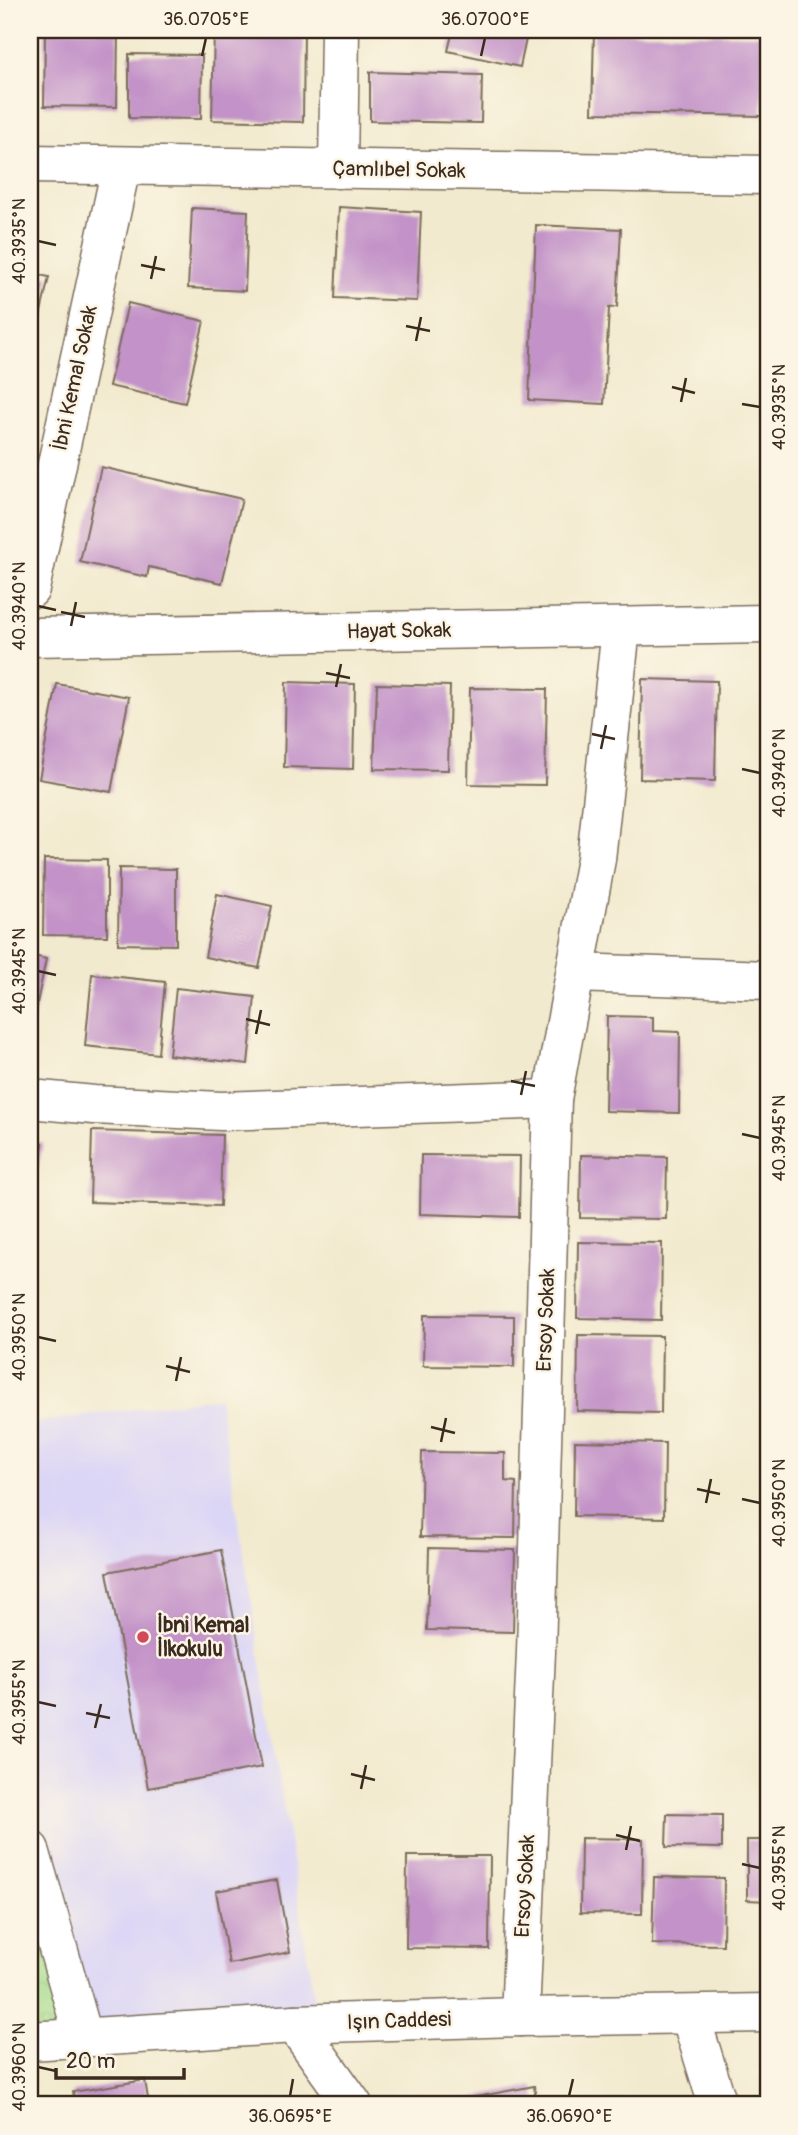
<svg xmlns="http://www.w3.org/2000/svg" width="798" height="2135" font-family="Pangolin,sans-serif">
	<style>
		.built { fill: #dcd6f6 }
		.park { fill: url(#park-crowns); stroke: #708255; stroke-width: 2 }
		.building { fill: #c292c8 }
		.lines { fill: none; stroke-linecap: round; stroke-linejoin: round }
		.minor-casing { stroke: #7b6d5c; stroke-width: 41 }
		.minor { stroke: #fff; stroke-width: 38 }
		.ticks { fill: none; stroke: #3b2a1e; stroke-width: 2.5 }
		.poi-dot { fill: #d1495b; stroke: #fcf5e5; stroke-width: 2.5 }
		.labels { text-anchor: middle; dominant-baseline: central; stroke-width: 5; stroke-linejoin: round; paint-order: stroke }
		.street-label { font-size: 21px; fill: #3b2a1e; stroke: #fcf5e5 }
		.poi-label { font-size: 21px; font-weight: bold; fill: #3b2a1e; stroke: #fcf5e5; text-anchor: start }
		.neatline { fill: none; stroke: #3b2a1e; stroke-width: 2.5 }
		.ticks-label { font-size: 18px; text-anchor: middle; fill: #3b2a1e }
	</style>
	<defs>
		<pattern id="park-crowns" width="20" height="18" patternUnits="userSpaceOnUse" patternTransform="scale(1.75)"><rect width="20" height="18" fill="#a5db8c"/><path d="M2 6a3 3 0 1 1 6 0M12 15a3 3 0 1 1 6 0" fill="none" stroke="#8fbc78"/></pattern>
	</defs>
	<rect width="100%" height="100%" fill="#fcf5e5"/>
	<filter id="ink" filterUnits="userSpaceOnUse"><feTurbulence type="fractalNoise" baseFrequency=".0143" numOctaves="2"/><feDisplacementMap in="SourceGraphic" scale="14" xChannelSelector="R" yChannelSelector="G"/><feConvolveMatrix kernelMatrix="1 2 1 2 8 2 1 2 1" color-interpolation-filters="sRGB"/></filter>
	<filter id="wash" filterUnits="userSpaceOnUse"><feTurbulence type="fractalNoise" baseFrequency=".00686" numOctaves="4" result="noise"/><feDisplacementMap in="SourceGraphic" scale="28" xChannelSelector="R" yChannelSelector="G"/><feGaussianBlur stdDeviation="1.57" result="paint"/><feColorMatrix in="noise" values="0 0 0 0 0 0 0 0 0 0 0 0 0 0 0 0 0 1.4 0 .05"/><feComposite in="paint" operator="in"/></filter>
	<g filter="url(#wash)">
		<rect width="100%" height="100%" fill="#f2eace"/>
		<polygon class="built" points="219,1397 318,2023 83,2036 30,1850 30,1423"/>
		<polygon class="park" points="30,1850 83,2036 30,2041"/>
		<g id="blocks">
			<g class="building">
				<polygon points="45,30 118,30 117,107 44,106"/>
				<polygon points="214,30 304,30 303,122 212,120"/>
				<polygon points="453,30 528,30 520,67 448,51"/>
				<polygon points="594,32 764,35 762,116 592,113"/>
				<polygon points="30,38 34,38 33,114 30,114"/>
				<polygon points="129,54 202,55 201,119 129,118"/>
				<polygon points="370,72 482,75 481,123 370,121"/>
				<polygon points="339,207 421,212 417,301 335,298"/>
				<polygon points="192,208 248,211 245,291 188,288"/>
				<polygon points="536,225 621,229 617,307 609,308 604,404 529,400"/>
				<polygon points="30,273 49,277 33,347 30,346"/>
				<polygon points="128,303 204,321 185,403 109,386"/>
				<polygon points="101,467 242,499 222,583 149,567 147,577 80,562"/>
				<polygon points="642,679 717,681 715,781 640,779"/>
				<polygon points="286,682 355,684 353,769 284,767"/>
				<polygon points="57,684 129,697 111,792 39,779"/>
				<polygon points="377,684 450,686 448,770 374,769"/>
				<polygon points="470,688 547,689 545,785 468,784"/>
				<polygon points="44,859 107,860 107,936 43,935"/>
				<polygon points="119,868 176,869 176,945 118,944"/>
				<polygon points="217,894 272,906 259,968 205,957"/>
				<polygon points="30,955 46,959 31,1033 30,1033"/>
				<polygon points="92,974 165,982 158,1054 85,1046"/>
				<polygon points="176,988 255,997 248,1064 169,1055"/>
				<polygon points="607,1016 653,1017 653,1031 680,1032 679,1113 605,1111"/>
				<polygon points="92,1131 222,1135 220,1206 90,1202"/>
				<polygon points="30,1141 43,1143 31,1204 30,1204"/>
				<polygon points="421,1155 520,1156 519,1217 420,1214"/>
				<polygon points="581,1155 667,1157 666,1219 580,1218"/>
				<polygon points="578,1242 662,1243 661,1320 577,1318"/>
				<polygon points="424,1315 514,1316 514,1367 423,1366"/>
				<polygon points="578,1335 662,1336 661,1413 577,1411"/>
				<polygon points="575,1441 665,1443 664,1518 574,1516"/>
				<polygon points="422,1452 505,1453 505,1481 516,1482 515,1538 420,1537"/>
				<polygon points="429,1548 515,1550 513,1632 427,1630"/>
				<polygon points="221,1550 262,1767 148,1788 107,1572"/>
				<polygon points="667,1814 722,1815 722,1848 666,1847"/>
				<polygon points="581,1838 643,1839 642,1914 580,1913"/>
				<polygon points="747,1840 768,1840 768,1901 747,1900"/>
				<polygon points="407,1856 490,1856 489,1949 406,1948"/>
				<polygon points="654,1877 724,1878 723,1945 652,1944"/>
				<polygon points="277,1880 290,1952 229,1964 216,1891"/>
				<polygon points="145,2080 149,2105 75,2105 73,2092"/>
				<polygon points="534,2086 537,2105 466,2105 465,2099"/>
			</g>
		</g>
	</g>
	<g filter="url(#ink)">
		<use href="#blocks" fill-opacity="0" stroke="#7b6d5c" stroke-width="2"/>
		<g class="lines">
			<g class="minor-casing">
				<g id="minor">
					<polyline points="30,164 768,175"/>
					<polyline points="338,169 340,30"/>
					<polyline points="30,589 121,167"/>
					<polyline points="30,637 768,624"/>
					<polyline points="576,973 768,980"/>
					<polyline points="30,1099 94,1105 221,1111 552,1099"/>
					<polyline points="30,1850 83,2036"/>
					<polyline points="690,2015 718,2105"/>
					<polyline points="520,2017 536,1652 552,1099 596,859 621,628"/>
					<polyline points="295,2024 353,2105"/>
					<polyline points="30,2041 295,2024 520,2017 768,2013"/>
				</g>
			</g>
			<use href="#minor" class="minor"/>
		</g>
	</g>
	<path class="ticks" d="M202,56L206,38M481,56L485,38M38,241L56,245M141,265L165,270M151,279L156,256M406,326L430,331M416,341L421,317M672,387L695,393M681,402L686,378M742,404L760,407M38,606L56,610M61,612L85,617M71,626L76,602M326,673L350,678M336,687L341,664M592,734L615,739M601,749L606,725M742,769L760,773M38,971L56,975M246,1019L270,1025M256,1034L261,1010M511,1081L535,1086M521,1095L526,1071M742,1134L760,1138M38,1337L56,1341M166,1366L190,1372M176,1381L181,1357M431,1427L455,1433M441,1442L446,1418M697,1489L720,1494M742,1499L760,1503M706,1503L711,1479M38,1702L56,1706M86,1713L110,1718M95,1728L101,1704M351,1774L375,1780M361,1789L366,1765M616,1835L640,1841M626,1850L631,1826M742,1864L760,1868M38,2067L56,2071M290,2096L293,2079M569,2096L573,2079"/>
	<circle class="poi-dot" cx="143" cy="1637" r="7"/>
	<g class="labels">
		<g class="street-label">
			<text transform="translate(399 170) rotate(1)">Çamlıbel Sokak</text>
			<text transform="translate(75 378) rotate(-78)">İbni Kemal Sokak</text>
			<text transform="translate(399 631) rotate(-1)">Hayat Sokak</text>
			<text transform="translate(546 1320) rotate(-88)">Ersoy Sokak</text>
			<text transform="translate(525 1886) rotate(-87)">Ersoy Sokak</text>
			<text transform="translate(399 2021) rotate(-2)">Işın Caddesi</text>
		</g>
		<g class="poi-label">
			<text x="157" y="1625">İbni Kemal<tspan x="157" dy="24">İlkokulu</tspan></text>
		</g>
	</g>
	<rect width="798" height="2135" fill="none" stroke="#fcf5e5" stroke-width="77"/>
	<path d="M56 2068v10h128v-10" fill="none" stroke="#3b2a1e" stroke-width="3.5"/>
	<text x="66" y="2068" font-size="21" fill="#3b2a1e" stroke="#fcf5e5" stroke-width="5" paint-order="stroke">20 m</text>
	<rect x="38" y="38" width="722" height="2058" class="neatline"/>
	<g class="ticks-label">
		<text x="206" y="25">36.0705°E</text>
		<text x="485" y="25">36.0700°E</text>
		<text transform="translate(19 241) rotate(-90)" y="6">40.3935°N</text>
		<text transform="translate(779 407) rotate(-90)" y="6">40.3935°N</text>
		<text transform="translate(19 606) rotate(-90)" y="6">40.3940°N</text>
		<text transform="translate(779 773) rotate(-90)" y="6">40.3940°N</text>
		<text transform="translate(19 971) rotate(-90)" y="6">40.3945°N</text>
		<text transform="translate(779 1138) rotate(-90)" y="6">40.3945°N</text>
		<text transform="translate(19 1337) rotate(-90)" y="6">40.3950°N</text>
		<text transform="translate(779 1503) rotate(-90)" y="6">40.3950°N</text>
		<text transform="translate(19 1702) rotate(-90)" y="6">40.3955°N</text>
		<text transform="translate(779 1868) rotate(-90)" y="6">40.3955°N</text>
		<text transform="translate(19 2067) rotate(-90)" y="6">40.3960°N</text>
		<text x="290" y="2122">36.0695°E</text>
		<text x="569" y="2122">36.0690°E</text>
	</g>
</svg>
